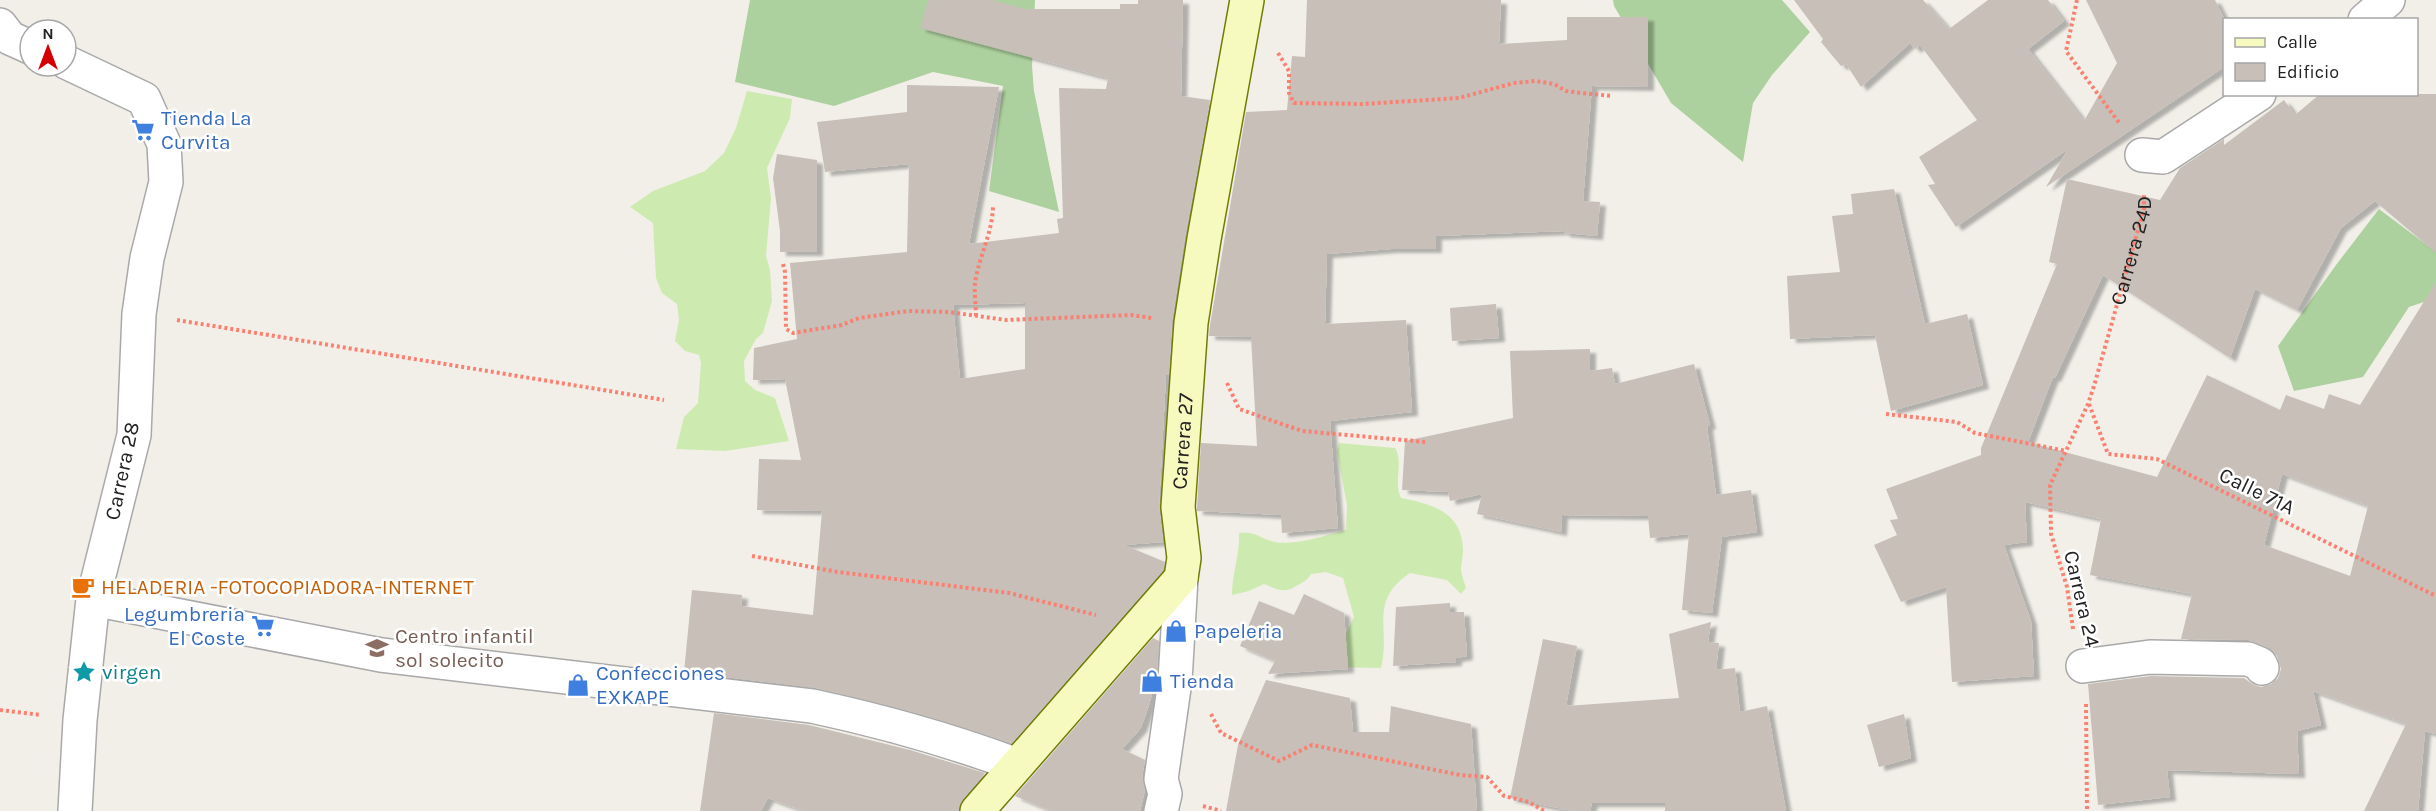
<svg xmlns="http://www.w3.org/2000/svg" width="2436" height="811" font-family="Karla,sans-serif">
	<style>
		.grass { fill: #cdebb0 }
		.forest { fill: #add19e }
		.building { fill: #c7bfb8; fill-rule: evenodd; filter: url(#shadow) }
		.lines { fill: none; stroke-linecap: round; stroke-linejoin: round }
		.street-casing { stroke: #a9a9a9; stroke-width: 36 }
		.secondary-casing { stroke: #707d05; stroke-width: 36 }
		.path { stroke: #fa8072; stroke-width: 4; stroke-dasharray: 3 3; stroke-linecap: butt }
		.street { stroke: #fff; stroke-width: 33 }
		.secondary { stroke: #f7fabf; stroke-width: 33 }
		.labels { text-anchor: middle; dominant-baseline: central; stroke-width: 5; stroke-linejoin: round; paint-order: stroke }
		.shop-label { font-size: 21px; fill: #366cbe; stroke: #fff; text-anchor: start }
		.street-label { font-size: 21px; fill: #222; stroke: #fff }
		.food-label { font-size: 21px; fill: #c56008; stroke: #fff; text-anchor: start }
		.education-label { font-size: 21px; fill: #785e54; stroke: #fff; text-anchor: start }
		.culture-label { font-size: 21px; fill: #0d838f; stroke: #fff; text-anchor: start }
	</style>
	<defs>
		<filter id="shadow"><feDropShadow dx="6" dy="4" stdDeviation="1.5" flood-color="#0004"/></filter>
	</defs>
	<rect width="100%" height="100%" fill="#f2efe9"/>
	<g class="grass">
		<polygon points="747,91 792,99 790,118 767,168 771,198 766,256 770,270 772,301 763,333 756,339 744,361 745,381 755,390 775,398 789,441 725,451 676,449 684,417 698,403 701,363 699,355 685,351 675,341 679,320 677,304 662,293 656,278 653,223 630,207 653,191 705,171 724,153 736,128"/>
		<path d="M1339,443L1395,448C1404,462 1393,482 1401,498C1432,504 1463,512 1463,551C1463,557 1461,563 1461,570C1462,576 1464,582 1466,588L1461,594L1447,580L1410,573C1368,601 1391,628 1381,668L1329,667L1354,617L1343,578L1326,572L1311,574C1306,582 1303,582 1296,586C1284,594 1277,589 1264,584L1249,591L1232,595C1232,573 1240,555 1239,533C1254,530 1261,539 1275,542C1293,546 1328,535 1346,530L1347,506L1337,451Z"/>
	</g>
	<g class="forest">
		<polygon points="750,0 1035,0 1032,66 1034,91 1059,212 989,191 1003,86 933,72 834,106 735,82"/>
		<polygon points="1613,0 1782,0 1810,32 1772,75 1753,103 1743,162 1671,103 1614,6"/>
		<polygon points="2379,209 2436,252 2436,298 2409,307 2363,377 2294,391 2278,346 2336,265"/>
	</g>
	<g class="building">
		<path d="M928,0H992L1025,9H1120V4H1138V0H1183L1181,96L1210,100L1185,236L1172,320L1169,375H1166L1159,506L1163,542L1124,545L1165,562L1164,567L1162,571L1012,743L921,714L816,688L684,672L692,590L742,595L741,606L813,615L822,511L757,510L759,459L801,460L785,379L753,380L754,348L797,339L790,263L907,252L909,164L825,172L817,122L907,112V85L999,87L969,244L1059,233L1057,219L1063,218L1059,88L1106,89L1108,78L920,28ZM1025,303V369L960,379L953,305Z"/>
		<polygon points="1307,0 1501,0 1499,44 1567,40 1567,17 1648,17 1648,87 1592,86 1583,201 1600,202 1597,236 1564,233 1564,231 1436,236 1436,249 1391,249 1327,254 1325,324 1406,320 1412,412 1330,421 1338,528 1282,533 1281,515 1197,511 1197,507 1201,443 1257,446 1251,337 1209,336 1210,325 1246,112 1287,110 1292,56 1305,57"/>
		<polygon points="1794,0 1923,0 1949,29 1988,0 2048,0 2064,21 2028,49 2084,121 2117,63 2086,0 2215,0 2224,18 2224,67 2046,187 2068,149 1956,227 1928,185 1935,184 1919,157 1977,120 1920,45 1915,49 1910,43 1861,87 1846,64 1841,66 1821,42 1823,39"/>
		<path d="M2320,94H2436V253L2375,201L2341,228L2297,310L2255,289L2230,358L2103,275L2055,378L2053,377L2028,442L2157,477L2207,375L2280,410L2286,395L2324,409L2329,394L2360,405L2436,282V734L2425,731L2418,811H2364L2406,724L2313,691L2321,725L2297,731L2299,774L2167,770L2170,797L2098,805L2088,684L2151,676L2244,678L2252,684L2261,687L2271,684L2278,678L2281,669L2277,656L2267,647L2249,640L2181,639L2192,594L2090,575L2101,519L2025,502L2027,542L2004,545L2031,621L2034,676L1952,682L1946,587L1901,602L1874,545L1897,535L1890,520L1898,519L1886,489L1981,455V448L2057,264L2049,262L2067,179L2160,200L2180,168L2224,139V145L2284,100L2295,115ZM2282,474L2368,506L2350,576L2264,545Z"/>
		<polygon points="777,154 817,160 817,252 780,252 780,231 773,178"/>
		<polygon points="1894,189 1925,324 1967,314 1983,385 1891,411 1875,335 1790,339 1787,276 1840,272 1832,216 1853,214 1851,194"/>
		<polygon points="1496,304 1499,338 1452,341 1450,308"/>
		<polygon points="1590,349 1590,371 1612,368 1615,384 1694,364 1710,425 1707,426 1716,495 1751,490 1757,532 1722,537 1712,613 1682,610 1689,534 1650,538 1648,516 1562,515 1561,532 1477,514 1482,494 1450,501 1448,492 1402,490 1405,441 1513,418 1510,351"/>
		<polygon points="1304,594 1344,613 1348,669 1268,674 1275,661 1240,646 1259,601 1294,615"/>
		<polygon points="1450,603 1450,612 1464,612 1467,656 1456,658 1456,662 1393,666 1396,607"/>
		<polygon points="1711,622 1708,642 1719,643 1716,670 1735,668 1740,712 1767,706 1786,811 1665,811 1665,803 1592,803 1590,811 1573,811 1510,798 1543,639 1577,646 1566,706 1679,698 1669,634"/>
		<polygon points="1153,638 1159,641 1157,675 1149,705 1141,728 1122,749 1145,760 1142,777 1145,790 1140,811 1051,811 1015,796"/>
		<polygon points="1266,680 1350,698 1353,732 1389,732 1391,706 1471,724 1477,811 1226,811 1238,745"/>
		<polygon points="714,713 809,725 910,750 985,773 963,799 959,811 803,811 768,798 761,811 700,811"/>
		<polygon points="1904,714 1911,758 1879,767 1867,725"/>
	</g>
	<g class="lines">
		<g class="street-casing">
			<g id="street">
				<polyline points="2365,20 2388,0"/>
				<polyline points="0,25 10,38 30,47"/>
				<polyline points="66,62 144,99 164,144 166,182 147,258 139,314 134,435 93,599 80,720 75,811"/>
				<polyline points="2142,155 2163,157 2259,94"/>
				<path d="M93,599L381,655L812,706C882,721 950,740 1017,765"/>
				<polyline points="2083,666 2150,657 2248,659 2260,664 2262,668"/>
				<polyline points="1161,811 1165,794 1161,779 1175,681 1181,578"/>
			</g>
		</g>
		<g class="secondary-casing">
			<g id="secondary">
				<path id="s2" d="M977,811L1181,578L1184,558L1178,507L1191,323L1204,239L1247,0"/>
			</g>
		</g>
		<g class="path">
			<polyline points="2077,0 2066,51 2120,124"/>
			<polyline points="1278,53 1289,71 1289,93 1294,103 1362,104 1443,99 1459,98 1514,83 1535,81 1554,84 1566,91 1581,93 1613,96"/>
			<polyline points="783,264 785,272 786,329 793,333 842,325 859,318 908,311 949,312 1006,320 1131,315 1152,318"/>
			<path d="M976,316C976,305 974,293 975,283C979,256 993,232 993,205"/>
			<polyline points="177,320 664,400"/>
			<polyline points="1227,383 1239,409 1302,431 1426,442"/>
			<polyline points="2089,404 2108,454 2157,459 2436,596"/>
			<polyline points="1886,414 1957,422 1975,433 2066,451"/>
			<polyline points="752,556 838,572 1009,593 1096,615"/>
			<path id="s1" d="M2073,629L2067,587L2051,534L2050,485L2088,404L2094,386L2144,209V194"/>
			<polyline points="2086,704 2087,811"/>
			<polyline points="0,710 41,715"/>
			<polyline points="1211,714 1221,733 1279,761 1312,745 1460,775 1487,777 1504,796 1529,802 1544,811"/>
			<polyline points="1203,806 1221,811"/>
		</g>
		<use href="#street" class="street"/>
		<use href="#secondary" class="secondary"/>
	</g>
	<defs>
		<g id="supermarket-bare" transform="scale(1.8)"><path d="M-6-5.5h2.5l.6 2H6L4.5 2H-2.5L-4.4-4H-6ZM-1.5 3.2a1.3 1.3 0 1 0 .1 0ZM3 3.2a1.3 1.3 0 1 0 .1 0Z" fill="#3f7fe0" stroke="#fff" stroke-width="2.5" paint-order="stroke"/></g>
		<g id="cafe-bare" transform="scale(1.8)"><path d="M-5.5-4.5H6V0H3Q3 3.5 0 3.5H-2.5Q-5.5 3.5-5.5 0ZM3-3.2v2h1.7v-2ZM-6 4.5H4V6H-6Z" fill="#e8710a" stroke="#fff" stroke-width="2.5" paint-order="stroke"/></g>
		<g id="shop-bare" transform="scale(1.8)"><path d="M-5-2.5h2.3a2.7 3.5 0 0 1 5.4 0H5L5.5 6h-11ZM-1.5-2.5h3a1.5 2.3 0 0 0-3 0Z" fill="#3f7fe0" stroke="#fff" stroke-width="2.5" paint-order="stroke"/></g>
		<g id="school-bare" transform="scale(1.8)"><path d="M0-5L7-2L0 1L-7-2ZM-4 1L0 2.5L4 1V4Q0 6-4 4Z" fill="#8d6e63" stroke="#fff" stroke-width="2.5" paint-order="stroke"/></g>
		<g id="sight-bare" transform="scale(1.8)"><path d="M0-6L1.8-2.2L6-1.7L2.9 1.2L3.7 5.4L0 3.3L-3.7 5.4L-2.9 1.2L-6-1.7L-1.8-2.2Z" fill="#0f9aa8" stroke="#fff" stroke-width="2.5" paint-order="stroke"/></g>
	</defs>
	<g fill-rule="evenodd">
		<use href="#supermarket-bare" x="143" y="130"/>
		<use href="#cafe-bare" x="83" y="587"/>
		<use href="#supermarket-bare" x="263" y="626"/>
		<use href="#shop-bare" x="1176" y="631"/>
		<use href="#school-bare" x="377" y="648"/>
		<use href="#sight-bare" x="84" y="672"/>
		<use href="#shop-bare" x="1152" y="681"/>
		<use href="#shop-bare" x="578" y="685"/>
	</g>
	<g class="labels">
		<g class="shop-label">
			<text x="161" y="118">Tienda La<tspan x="161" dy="24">Curvita</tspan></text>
			<text x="245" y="614" text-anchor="end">Legumbreria<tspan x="245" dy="24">El Coste</tspan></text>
			<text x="1194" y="631">Papeleria</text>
			<text x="596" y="673">Confecciones<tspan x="596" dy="24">EXKAPE</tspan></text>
			<text x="1170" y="681">Tienda</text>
		</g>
		<g class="street-label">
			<text stroke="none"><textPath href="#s1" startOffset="396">Carrera 24D</textPath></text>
			<text stroke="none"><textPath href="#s2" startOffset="447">Carrera 27</textPath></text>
			<text transform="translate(122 471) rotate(-78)">Carrera 28</text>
			<text transform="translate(2257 491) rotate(26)">Calle 71A</text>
			<text transform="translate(2082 599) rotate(77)">Carrera 24</text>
		</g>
		<g class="food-label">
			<text x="101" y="587">HELADERIA -FOTOCOPIADORA-INTERNET</text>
		</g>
		<g class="education-label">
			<text x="395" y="636">Centro infantil<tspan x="395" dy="24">sol solecito</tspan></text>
		</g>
		<g class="culture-label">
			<text x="102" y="672">virgen</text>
		</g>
	</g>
	<rect x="2223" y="18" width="195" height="78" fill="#ffffff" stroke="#a7a7a7" stroke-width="1.5"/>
	<rect x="2235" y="38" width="30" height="9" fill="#f7fabf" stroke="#a7a7a7" stroke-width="1.5"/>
	<text x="2277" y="48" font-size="18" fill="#222222">Calle</text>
	<rect x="2235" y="63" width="30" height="18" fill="#c7bfb8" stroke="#a7a7a7" stroke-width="1.5"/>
	<text x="2277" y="78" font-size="18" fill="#222222">Edificio</text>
	<g transform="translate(48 48)"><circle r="28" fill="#ffffff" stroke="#a7a7a7" stroke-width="1.5"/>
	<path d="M0-4.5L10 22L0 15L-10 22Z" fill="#d40000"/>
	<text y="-9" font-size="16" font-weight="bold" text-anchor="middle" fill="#222222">N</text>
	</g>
</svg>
